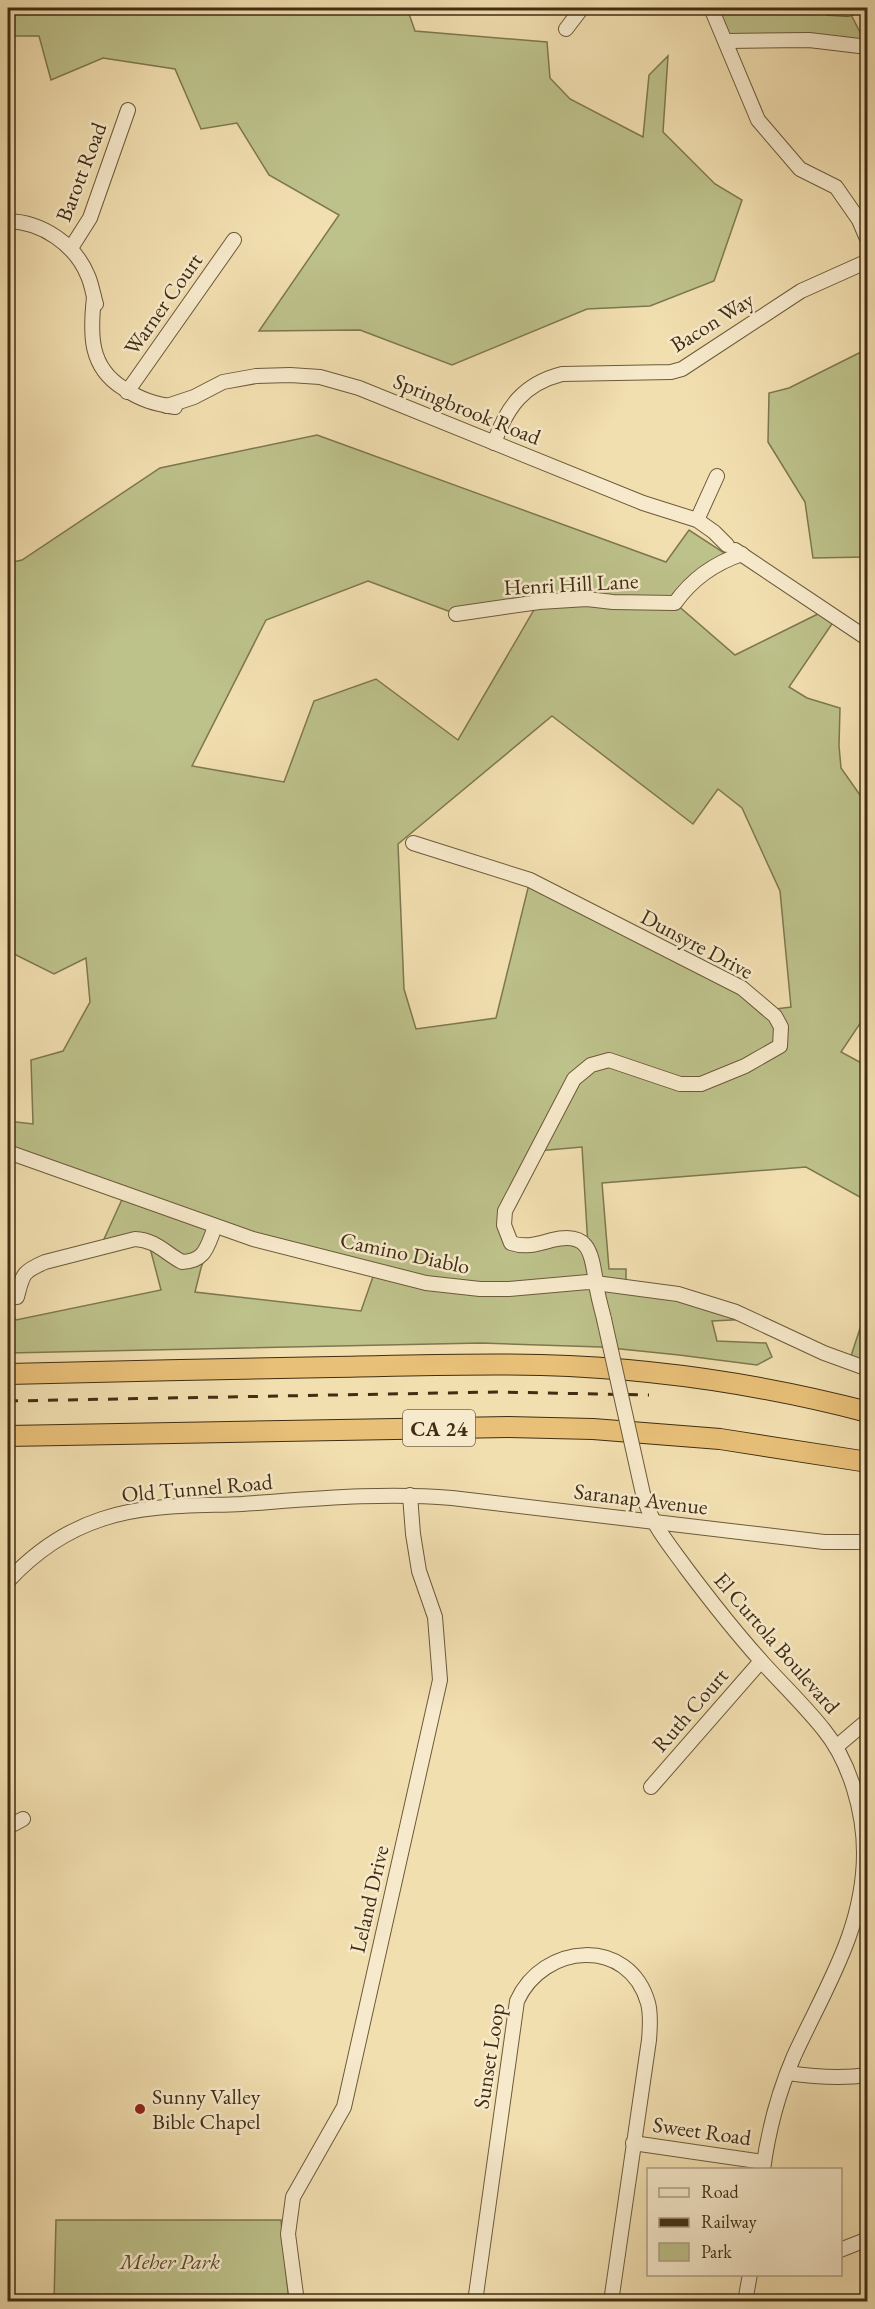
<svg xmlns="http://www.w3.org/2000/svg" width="875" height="2309" font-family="'EB Garamond',serif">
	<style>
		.green { fill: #bdc18a; stroke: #7e774e; stroke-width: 1.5; fill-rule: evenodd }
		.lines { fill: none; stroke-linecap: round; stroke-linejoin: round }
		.minor-casing { stroke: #6c5a3a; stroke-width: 16 }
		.highway-casing { stroke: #402d12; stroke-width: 22 }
		.minor { stroke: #f7eacc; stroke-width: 14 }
		.highway { stroke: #e9c078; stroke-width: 20 }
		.rail { stroke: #402d12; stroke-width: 3; stroke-dasharray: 10 10; stroke-linecap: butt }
		.minor-bridge-casing { stroke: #6c5a3a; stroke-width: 16; stroke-linecap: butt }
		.minor-bridge { stroke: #f7eacc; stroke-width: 14 }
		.poi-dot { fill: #8f2418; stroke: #f7eacc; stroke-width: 2 }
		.labels { text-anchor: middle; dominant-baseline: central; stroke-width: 5; stroke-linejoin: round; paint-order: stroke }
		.shield { fill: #f7eacc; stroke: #77664a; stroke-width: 1.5 }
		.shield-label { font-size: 21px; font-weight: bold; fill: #402d12 }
		.street-label { font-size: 22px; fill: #402d12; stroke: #f7eacc }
		.poi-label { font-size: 22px; fill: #402d12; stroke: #f7eacc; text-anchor: start }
		.park-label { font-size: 22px; font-style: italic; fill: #594b2a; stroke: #f7eacc }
	</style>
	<rect width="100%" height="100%" fill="#f2dfb0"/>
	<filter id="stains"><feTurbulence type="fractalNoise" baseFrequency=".00333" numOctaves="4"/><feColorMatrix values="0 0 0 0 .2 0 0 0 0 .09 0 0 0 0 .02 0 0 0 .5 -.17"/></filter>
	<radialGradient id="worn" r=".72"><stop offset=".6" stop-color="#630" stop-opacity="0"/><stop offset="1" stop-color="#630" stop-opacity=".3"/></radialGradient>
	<g class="green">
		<polygon points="8,8 407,8 415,31 547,42 550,78 570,99 643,137 649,75 668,56 663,132 715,184 742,200 714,281 650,306 587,309 452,365 360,330 259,331 339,215 269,175 237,123 201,129 175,69 103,58 51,80 39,36 8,36"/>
		<polygon points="711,8 848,9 861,34 867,34 867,47 726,41"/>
		<polygon points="867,349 867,557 813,558 805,502 768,442 769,393 789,388"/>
		<path d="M317,435L666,562L689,530L729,556L675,603L735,655L826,610L836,618L789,687L807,698L840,708L839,746L841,768L867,805L868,872L866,874L867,1013L841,1052L867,1066V1201L806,1167L602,1183L609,1269H626V1287L752,1319L712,1321L717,1341L766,1343L772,1357L757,1365L679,1355L601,1347L481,1343L8,1353V1306L16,1320L161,1290L149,1244L100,1248L124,1195L8,1152V1121L33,1124L31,1060L63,1051L90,1002L86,958L54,974L8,951V563L22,560L160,468ZM368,581L456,614L538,603L458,740L376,679L314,701L284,782L192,766L266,620ZM552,716L693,824L718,789L742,808L780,891L791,1007L768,1010L742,988L530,880L496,1018L416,1029L404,989L398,844ZM582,1147L588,1247L581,1241L512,1243L505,1211L537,1151ZM216,1227L375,1271L361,1311L195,1292L201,1268Z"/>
		<polygon points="867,1307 867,1369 849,1362"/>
		<polygon points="56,2220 281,2220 289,2301 54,2302"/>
	</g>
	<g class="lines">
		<g class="minor-casing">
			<g id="minor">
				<polyline points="711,8 758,120 800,169 836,187 859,220 868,241"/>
				<polyline points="829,8 848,9 851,8"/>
				<polyline points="566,29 582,8"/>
				<polyline points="726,41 809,40 868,47"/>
				<path d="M8,221C42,222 75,244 88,276C92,285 93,295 96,304"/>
				<polyline points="71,248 90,218 128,110"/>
				<path d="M94,297C90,334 89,367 123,388C141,400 155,404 175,407"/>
				<polyline points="127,392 234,240"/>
				<polyline points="167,406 194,397 223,382 256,376 290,375 320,377 359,388 643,503 697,520 714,532 727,545"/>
				<path d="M494,443C507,407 523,384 562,374L671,372L682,369L801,291L868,261"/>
				<polyline points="697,520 717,476"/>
				<polyline points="735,550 868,639"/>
				<path d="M456,614L539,602L587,599L613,602L675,603C692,579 715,563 742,554"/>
				<path d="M413,843L530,880L742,988L775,1016L781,1027L780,1046L745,1066L701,1084H680L609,1060L591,1065L574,1079L505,1211L504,1225L511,1243C526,1248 537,1244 552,1240C589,1231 591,1252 596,1282C597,1294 601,1306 604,1319"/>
				<polyline points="8,1152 253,1239 426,1283 480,1289 509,1289 588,1282 678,1294 736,1312 824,1353 868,1369"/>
				<path d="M17,1297C23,1274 22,1272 45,1262L135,1239C156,1240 165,1253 182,1262C206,1261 207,1246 215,1227"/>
				<path d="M643,1494C651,1524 668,1543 686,1568C710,1600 736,1633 763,1663C783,1685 805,1706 824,1730C850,1762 864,1812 864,1853C864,1930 825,1988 794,2056C779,2091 768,2132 763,2170"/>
				<path d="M8,1581C34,1553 65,1531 102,1519C146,1504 196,1506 242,1504C312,1499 382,1492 452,1498L824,1542H868"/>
				<polyline points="836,1747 868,1720"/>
				<polyline points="651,1787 761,1661"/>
				<polyline points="8,1827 23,1819"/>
				<path d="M788,2073C815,2077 840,2079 868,2075"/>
				<polyline points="633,2143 764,2162"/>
				<polyline points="840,2250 868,2239"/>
				<polyline points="297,2302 288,2234 293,2197 344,2107 440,1680 435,1617 419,1571 413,1534 410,1495"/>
				<path d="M475,2302L517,2001C543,1943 629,1936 648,2003C651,2014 650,2028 649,2040L611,2302"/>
				<polyline points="745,2302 750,2274"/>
			</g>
		</g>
		<g class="highway-casing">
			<g id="highway">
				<path d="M8,1374C116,1371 225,1369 333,1367C403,1366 472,1363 541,1365C652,1368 761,1384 868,1412"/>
				<polyline points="8,1436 508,1427 593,1429 720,1439 868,1462"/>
			</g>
		</g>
		<use href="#minor" class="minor"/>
		<use href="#highway" class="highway"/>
		<polyline class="rail" points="8,1401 497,1392 649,1395"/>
		<g class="minor-bridge-casing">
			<polyline id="minor-bridge" points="604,1319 643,1494"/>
		</g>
		<use href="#minor-bridge" class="minor-bridge"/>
	</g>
	<circle class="poi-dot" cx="140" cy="2109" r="6"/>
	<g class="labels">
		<rect class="shield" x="403" y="1410" width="72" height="36" rx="4.5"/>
		<g class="shield-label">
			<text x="439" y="1428">CA 24</text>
		</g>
		<g class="street-label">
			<text transform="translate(81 172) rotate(-69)">Barott Road</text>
			<text transform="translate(163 304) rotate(-55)">Warner Court</text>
			<text transform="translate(712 322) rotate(-32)">Bacon Way</text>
			<text transform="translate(467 409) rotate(22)">Springbrook Road</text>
			<text transform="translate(571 584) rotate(-3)">Henri Hill Lane</text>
			<text transform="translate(697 944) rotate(28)">Dunsyre Drive</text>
			<text transform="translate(405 1253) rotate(12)">Camino Diablo</text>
			<text transform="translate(197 1488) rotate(-5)">Old Tunnel Road</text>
			<text transform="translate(641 1499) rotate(7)">Saranap Avenue</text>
			<text transform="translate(777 1643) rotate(49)">El Curtola Boulevard</text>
			<text transform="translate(690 1710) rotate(-49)">Ruth Court</text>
			<text transform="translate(369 1899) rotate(-77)">Leland Drive</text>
			<text transform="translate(489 2056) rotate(-81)">Sunset Loop</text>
			<text transform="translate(702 2131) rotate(8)">Sweet Road</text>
		</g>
		<g class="poi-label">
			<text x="152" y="2096">Sunny Valley<tspan x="152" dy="25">Bible Chapel</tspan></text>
		</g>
		<g class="park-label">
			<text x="170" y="2261">Meher Park</text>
		</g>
	</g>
	<rect width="875" height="2309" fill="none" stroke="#f2dfb0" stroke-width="30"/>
	<rect x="9" y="9" width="857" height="2291" fill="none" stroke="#402d12" stroke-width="3"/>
	<rect x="15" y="15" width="845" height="2279" fill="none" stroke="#402d12" stroke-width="1.5"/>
	<rect x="647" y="2168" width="195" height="108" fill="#f7eacc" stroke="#ae9e82" stroke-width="1.5"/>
	<rect x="659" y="2188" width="30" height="9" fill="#f7eacc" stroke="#ae9e82" stroke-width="1.5"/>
	<text x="701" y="2198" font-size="18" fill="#402d12">Road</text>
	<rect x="659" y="2218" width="30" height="9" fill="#402d12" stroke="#ae9e82" stroke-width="1.5"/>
	<text x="701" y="2228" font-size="18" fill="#402d12">Railway</text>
	<rect x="659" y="2243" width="30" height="18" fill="#bdc18a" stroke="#ae9e82" stroke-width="1.5"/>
	<text x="701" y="2258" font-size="18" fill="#402d12">Park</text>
	<rect width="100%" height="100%" filter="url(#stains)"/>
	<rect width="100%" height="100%" fill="url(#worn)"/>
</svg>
